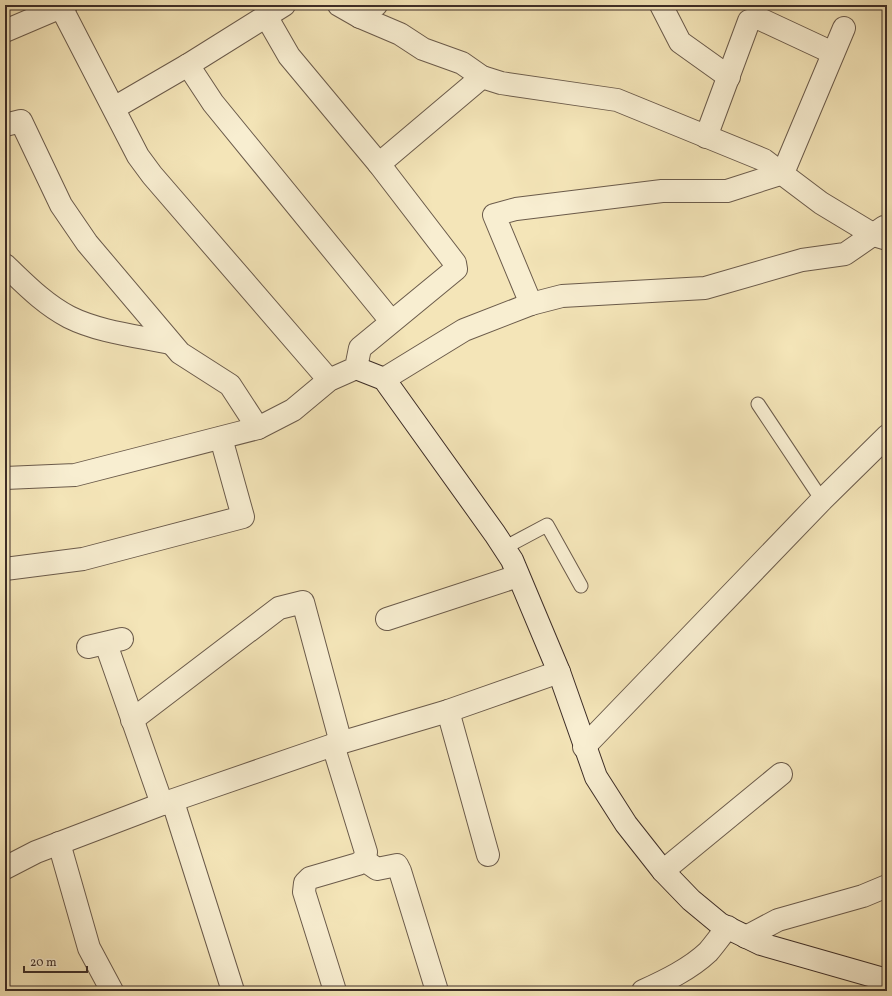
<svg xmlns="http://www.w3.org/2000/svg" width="892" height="996" font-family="Vollkorn,serif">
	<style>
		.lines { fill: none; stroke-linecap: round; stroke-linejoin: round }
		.lane-casing { stroke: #6b5b4b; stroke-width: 15 }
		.street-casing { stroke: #6b5b4b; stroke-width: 24 }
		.secondary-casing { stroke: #3d2d27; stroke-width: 24 }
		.lane { stroke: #f8eed1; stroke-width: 13 }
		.street { stroke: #f8eed1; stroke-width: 22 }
		.secondary { stroke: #f8eed1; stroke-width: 22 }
	</style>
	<rect width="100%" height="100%" fill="#f4e5b8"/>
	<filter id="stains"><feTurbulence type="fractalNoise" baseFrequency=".005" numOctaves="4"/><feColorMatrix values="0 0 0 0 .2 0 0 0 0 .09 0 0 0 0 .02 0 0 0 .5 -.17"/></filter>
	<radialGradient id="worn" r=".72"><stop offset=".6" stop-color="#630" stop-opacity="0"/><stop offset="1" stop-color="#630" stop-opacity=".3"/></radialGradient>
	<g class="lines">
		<g class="lane-casing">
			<g id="lane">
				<polyline points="758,404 822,500"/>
				<polyline points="504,548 547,525 581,586"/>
			</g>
		</g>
		<g class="street-casing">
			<g id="street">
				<polyline points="339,5 360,17 400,34 423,49 462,63 482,77 501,83 617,100 764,160 821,203 874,235 887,239"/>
				<polyline points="661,5 680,42 729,77"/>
				<polyline points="61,7 138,156 152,175 329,380"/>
				<polyline points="360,17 376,5"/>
				<polyline points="5,31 66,5"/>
				<polyline points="188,65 213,103 391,321"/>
				<polyline points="114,108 188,65 284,5"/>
				<polyline points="5,125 21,121 61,205 87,243 180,353 230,385 258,428"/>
				<polyline points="706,137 749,21 758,18 833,53"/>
				<polyline points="379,164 482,77"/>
				<path d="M5,265C25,284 44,304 69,317C99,332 137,336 170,343"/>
				<polyline points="531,304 494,215 516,209 662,191 727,191 783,173 844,28"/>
				<polyline points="384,379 464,330 531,304 562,296 705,288 802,260 845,254 884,227"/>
				<polyline points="5,478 75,475 258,428 293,410 329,380 356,368 360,348 456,269 455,263 379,164 289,56 266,16"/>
				<polyline points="5,569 83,559 243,517 221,438"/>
				<polyline points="387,619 518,576"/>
				<polyline points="106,644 162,804"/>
				<polyline points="88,647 122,639"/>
				<polyline points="448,711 488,855"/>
				<polyline points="132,720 279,608 303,602 341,743"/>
				<polyline points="333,745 366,852 364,860 358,864 310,878 305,883 304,892 335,991"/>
				<polyline points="584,747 822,500 887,436"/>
				<polyline points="173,802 233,991"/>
				<polyline points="59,843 89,948 112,991"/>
				<polyline points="364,860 377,869 397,865 400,871 437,991"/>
				<polyline points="5,868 36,852 162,804 333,745 448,711 559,672"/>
				<polyline points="663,871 781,774"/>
				<polyline points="746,937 778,920 863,896 887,886"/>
				<path d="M643,991C665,981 690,969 708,952C715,944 721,935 728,927"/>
			</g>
		</g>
		<g class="secondary-casing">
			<polyline id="secondary" points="356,368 384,379 495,534 512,560 559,672 596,777 626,824 663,871 691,900 720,924 761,944 887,980"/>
		</g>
		<use href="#lane" class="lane"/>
		<use href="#street" class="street"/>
		<use href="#secondary" class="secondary"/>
	</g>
	<rect width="892" height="996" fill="none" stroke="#f4e5b8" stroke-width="20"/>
	<rect x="6" y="6" width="880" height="984" fill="none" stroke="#3d2d27" stroke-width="2"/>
	<rect x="10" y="10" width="872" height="976" fill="none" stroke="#3d2d27"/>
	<path d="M24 966v6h63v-6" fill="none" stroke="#3d2d27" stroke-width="2"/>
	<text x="30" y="966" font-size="12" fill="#3d2d27" stroke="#f8eed1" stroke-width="3" paint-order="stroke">20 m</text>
	<rect width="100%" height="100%" filter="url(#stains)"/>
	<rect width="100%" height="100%" fill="url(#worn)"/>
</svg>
